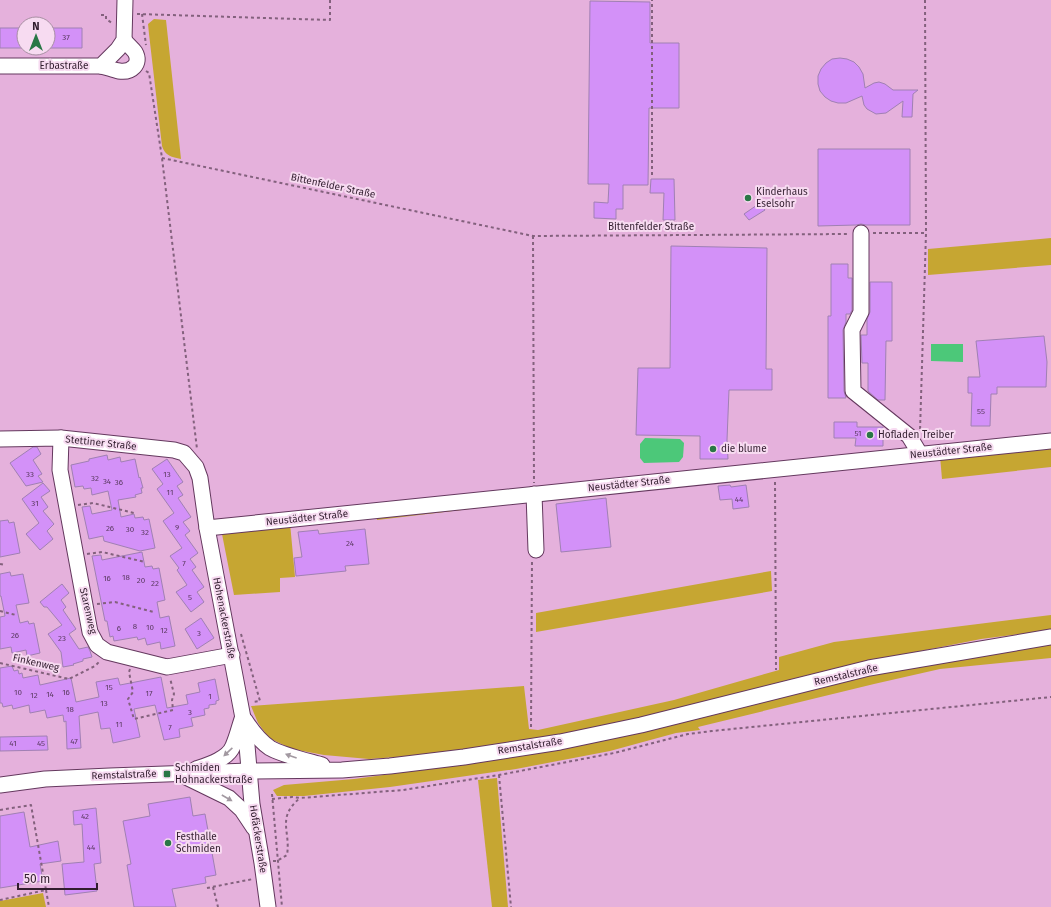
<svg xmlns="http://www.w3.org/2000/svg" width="1051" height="907" font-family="'Fira Sans',sans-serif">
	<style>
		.green { fill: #c6a632 }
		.water { fill: #4cc879 }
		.building { fill: #d391f8; stroke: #a080b3 }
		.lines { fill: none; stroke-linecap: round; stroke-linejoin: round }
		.minor-casing { stroke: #64385e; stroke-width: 17 }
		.path { stroke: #83617d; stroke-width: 2; stroke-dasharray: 3 3; stroke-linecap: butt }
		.minor { stroke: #fff; stroke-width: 15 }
		.oneway { fill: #a299a1 }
		.poi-dot { fill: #297746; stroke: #f7dbf1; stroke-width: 1.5 }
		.labels { text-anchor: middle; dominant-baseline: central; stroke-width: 4; stroke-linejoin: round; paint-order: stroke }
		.number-label { font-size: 8px; fill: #5a3a60 }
		.street-label { font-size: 10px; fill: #311d2e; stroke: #f7dbf1 }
		.poi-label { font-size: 10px; fill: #311d2e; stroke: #f7dbf1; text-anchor: start }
	</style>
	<rect width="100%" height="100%" fill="#e5b1dc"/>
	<g class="green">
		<path d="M154,19L166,20L181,159C172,157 165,156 162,146L149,34L148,24Z"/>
		<polygon points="1051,238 1051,265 928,275 928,249"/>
		<polygon points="1051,447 1051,467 942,479 940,456"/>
		<polygon points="529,502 377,520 376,514"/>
		<polygon points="290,523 295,577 280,578 280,592 234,595 222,534 227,529"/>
		<polygon points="771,571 772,591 536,632 536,613"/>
		<polygon points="1051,615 1051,630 981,639 866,662 580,733 438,754 369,759 324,755 292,749 269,738 258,723 251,706 524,686 529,729 538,730 674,700 779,670 779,657 834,642"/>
		<polygon points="1051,642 1051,658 940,669 874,684 698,727 700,730 676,733 610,751 516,769 390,787 304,796 277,796 273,790 284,785 354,779 479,762 894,668"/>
		<polygon points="497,778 508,907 492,907 478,780"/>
		<polygon points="43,893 46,907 0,907 0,901"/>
	</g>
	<g class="water">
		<polygon points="931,344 963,344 963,362 931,361"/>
		<polygon points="645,438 680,439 684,443 683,457 679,462 644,463 640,458 640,444"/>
	</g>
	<g class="building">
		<polygon points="590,1 650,2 650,43 679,43 679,108 649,108 648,185 623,185 623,209 616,209 616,219 594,218 594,202 608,203 609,184 588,184"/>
		<rect x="0" y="28" width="24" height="20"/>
		<polygon points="51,28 82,28 82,48 50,48"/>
		<polygon points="840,58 847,59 854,62 859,67 863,74 865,88 874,83 879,82 885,84 893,90 918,90 913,94 912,117 902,117 903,101 886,113 876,114 867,109 864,105 862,96 846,103 838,103 831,101 825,97 820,91 818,84 818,76 821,69 826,63 832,59"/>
		<polygon points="818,149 910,149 910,225 866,225 861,224 856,225 818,226"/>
		<polygon points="651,179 674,179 675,220 663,220 664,193 650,193"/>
		<polygon points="760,203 765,210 749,220 744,214"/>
		<polygon points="671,246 767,248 766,369 772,369 772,390 729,390 727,440 728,459 700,459 700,436 636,435 638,368 670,368"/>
		<polygon points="831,264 848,264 848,278 852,278 852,310 850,314 846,314 846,322 843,330 844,391 846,398 828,398 828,316 831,316"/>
		<polygon points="870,282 892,282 892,341 886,341 885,400 878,400 868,391 868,363 862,363 861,335 867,335 867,319 870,312"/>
		<polygon points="1044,336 1047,362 1046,387 997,387 997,394 991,394 990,426 971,426 972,393 968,393 968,377 980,377 976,341"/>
		<polygon points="834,422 857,422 857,427 883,427 883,446 855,446 856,438 834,438"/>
		<polygon points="33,447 37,447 41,454 33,460 42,474 38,476 43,482 26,486 10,463"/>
		<polygon points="107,455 108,460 120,457 121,462 135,459 139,478 140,477 143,488 141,488 142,493 135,495 136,497 118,500 121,517 134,514 135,518 143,517 144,520 149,519 155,548 140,551 104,541 103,536 89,539 82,507 90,506 92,514 112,510 108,491 92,495 91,488 84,489 83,486 75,487 71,465 89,461 89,459"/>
		<polygon points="167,459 183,482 177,486 183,495 178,498 191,517 183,522 190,531 185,535 198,553 190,559 196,567 192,570 204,587 197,592 204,602 191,612 176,592 187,585 177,570 179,568 170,556 182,548 163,521 174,513 157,489 163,484 152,469"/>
		<polygon points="43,483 50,491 41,497 48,507 43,511 54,524 47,531 53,539 40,550 26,534 39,523 22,499"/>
		<polygon points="730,485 731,487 746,485 749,507 733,509 732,499 720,500 718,486"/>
		<polygon points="606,498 611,547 561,552 556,504"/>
		<polygon points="8,520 9,523 14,522 20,553 0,557 0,521"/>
		<polygon points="365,529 369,564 345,566 346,571 296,576 294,558 302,557 298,532 318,530 319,534"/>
		<polygon points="142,552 145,567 152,566 153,569 159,568 165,600 157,602 160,618 169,616 175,646 161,649 160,642 147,645 145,638 138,640 137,637 114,641 113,636 110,637 107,621 105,621 92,556 101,555 102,560"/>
		<polygon points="10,572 11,576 23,574 29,603 16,605 20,623 28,621 29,624 34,623 40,653 27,656 26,650 12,653 11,647 0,649 0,617 5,616 1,596 0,596 0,574"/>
		<polygon points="62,584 69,593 61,600 66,607 63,610 76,629 69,634 79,649 88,647 90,651 92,657 83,659 83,661 73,664 74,665 63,667 61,652 48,634 62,625 47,607 44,607 40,602"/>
		<polygon points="201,618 214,638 197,649 185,629"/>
		<polygon points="12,666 14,671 18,670 19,674 22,673 23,678 38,675 40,685 71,678 76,702 99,697 96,682 118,678 120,685 161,677 167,708 188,704 186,695 200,692 198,683 215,679 219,700 216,701 216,704 209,705 209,708 204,709 205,715 191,718 193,726 179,729 180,737 164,740 155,705 134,709 140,737 113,743 110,728 101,729 98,712 79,716 81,748 67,749 66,721 64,722 63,715 47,718 45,710 30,713 29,705 13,709 12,705 3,707 2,703 0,703 0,668"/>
		<polygon points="47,736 48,750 0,751 0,737"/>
		<polygon points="190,797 193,816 205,814 216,875 205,877 206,883 172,889 176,907 134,907 127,865 131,864 123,821 150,816 148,804"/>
		<polygon points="96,808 101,863 94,864 97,891 65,895 62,864 84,862 82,824 74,825 73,811"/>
		<polygon points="24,812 30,847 58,841 61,861 40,864 43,881 0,888 0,816"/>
	</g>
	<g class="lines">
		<g class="minor-casing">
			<g id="minor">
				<polyline points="0,66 101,66 118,49 124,40 125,0"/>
				<path d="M101,66C107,67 113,70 119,71C131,73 142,64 135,52C132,48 127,44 124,40"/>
				<polyline points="861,233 861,312 852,330 853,391 909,436 920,454"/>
				<polyline points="61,438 60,470 90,632 97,645 107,652 167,667 232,655"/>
				<polyline points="0,439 61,438 174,450 184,453 196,467 200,478 207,528 246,734 252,804 262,863 268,907"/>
				<polyline points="534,494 536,550"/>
				<polyline points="207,528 1051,441"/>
				<path d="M245,720C252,731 260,741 270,748C282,755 308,761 322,765"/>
				<path d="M196,769C208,765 228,759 233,746C237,737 239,728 242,719"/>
				<polyline points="180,774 229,798 242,810 254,828"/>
				<polyline points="0,785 45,779 110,776 249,771 342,770 390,766 464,757 560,742 641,725 869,668 1051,637"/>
			</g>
		</g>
		<g class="path">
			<polyline points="925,0 926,233"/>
			<polyline points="137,14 330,20 330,0"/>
			<polyline points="142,14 146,45"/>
			<polyline points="101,15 106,15 106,19 112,23"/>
			<polyline points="146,71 149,73 162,158 197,449"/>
			<polyline points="162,158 533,236 848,234"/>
			<polyline points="652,175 652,0"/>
			<polyline points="873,233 926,233 920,431"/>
			<polyline points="533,236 534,483"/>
			<polyline points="775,482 776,670"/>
			<polyline points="78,505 93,503 134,513"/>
			<polyline points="87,554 102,552 145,562"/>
			<polyline points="0,564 5,565"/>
			<polyline points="97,604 115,602 154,612"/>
			<polyline points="0,611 16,615"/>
			<polyline points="241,634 260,701 252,702"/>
			<polyline points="0,663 69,679 95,666 100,661"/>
			<polyline points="130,669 129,672 133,692 128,699 134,719 173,710 172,700 174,694 170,678"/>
			<polyline points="531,727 532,560"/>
			<polyline points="499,775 511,907"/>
			<polyline points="272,794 282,907"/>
			<polyline points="272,799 292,797 300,798 403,790 499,775 614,753 688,734 712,731 1051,697"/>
			<polyline points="0,810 31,805 46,890 0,900"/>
			<path d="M273,861H277L287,855C291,831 276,818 300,798"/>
			<polyline points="213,887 218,907"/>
			<polyline points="207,888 253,879"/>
			<polyline points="46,890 49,907"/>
		</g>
		<use href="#minor" class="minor"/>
	</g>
	<defs><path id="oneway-solid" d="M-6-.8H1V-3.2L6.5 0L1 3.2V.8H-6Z"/></defs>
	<g class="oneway">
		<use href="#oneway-solid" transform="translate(228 752) rotate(137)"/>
		<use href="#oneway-solid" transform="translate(291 756) rotate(-160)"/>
		<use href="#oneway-solid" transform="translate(227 798) rotate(30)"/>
	</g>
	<g class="poi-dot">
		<circle cx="748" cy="198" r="4"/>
		<circle cx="870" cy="435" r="4"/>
		<circle cx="713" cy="449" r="4"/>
		<rect x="163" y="770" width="8" height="8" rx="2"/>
		<circle cx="168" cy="843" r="4"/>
	</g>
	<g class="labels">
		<g class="number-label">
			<text x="66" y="37">37</text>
			<text x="981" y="411">55</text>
			<text x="858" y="433">51</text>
			<text x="30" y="474">33</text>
			<text x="167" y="474">13</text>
			<text x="95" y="478">32</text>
			<text x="107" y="481">34</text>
			<text x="119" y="482">36</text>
			<text x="170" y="492">11</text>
			<text x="739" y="499">44</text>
			<text x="35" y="503">31</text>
			<text x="177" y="527">9</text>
			<text x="110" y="528">26</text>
			<text x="130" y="529">30</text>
			<text x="145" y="532">32</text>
			<text x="350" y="543">24</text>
			<text x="184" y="563">7</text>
			<text x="126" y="577">18</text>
			<text x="107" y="578">16</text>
			<text x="141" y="580">20</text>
			<text x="155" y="583">22</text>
			<text x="190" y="597">5</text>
			<text x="135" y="626">8</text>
			<text x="150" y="627">10</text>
			<text x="119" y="628">6</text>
			<text x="164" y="630">12</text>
			<text x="199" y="633">3</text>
			<text x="15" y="635">26</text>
			<text x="62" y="638">23</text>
			<text x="109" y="687">15</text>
			<text x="18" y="692">10</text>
			<text x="66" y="692">16</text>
			<text x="149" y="693">17</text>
			<text x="50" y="694">14</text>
			<text x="34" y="695">12</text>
			<text x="210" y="696">1</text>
			<text x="104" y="703">13</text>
			<text x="70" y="709">18</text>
			<text x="190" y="712">3</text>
			<text x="119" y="724">11</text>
			<text x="170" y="727">7</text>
			<text x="74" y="741">47</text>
			<text x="13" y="743">41</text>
			<text x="41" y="743">45</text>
			<text x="85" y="816">42</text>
			<text x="91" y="847">44</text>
		</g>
		<g class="street-label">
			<text x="64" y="66">Erbastraße</text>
			<text transform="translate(333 186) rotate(12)">Bittenfelder Straße</text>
			<text x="651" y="227">Bittenfelder Straße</text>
			<text transform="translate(101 443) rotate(6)">Stettiner Straße</text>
			<text transform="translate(951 451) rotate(-6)">Neustädter Straße</text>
			<text transform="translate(629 484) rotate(-6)">Neustädter Straße</text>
			<text transform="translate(307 518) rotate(-6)">Neustädter Straße</text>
			<text transform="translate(88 611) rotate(77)">Starenweg</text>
			<text transform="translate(224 618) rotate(79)">Hohenackerstraße</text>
			<text transform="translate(36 663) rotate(13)">Finkenweg</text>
			<text transform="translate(846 675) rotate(-13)">Remstalstraße</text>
			<text transform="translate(530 746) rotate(-9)">Remstalstraße</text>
			<text transform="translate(124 775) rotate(-2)">Remstalstraße</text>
			<text transform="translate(258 839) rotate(81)">Hofäckerstraße</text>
		</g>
		<g class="poi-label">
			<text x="756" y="192">Kinderhaus<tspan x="756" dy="12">Eselsohr</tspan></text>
			<text x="878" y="435">Hofladen Treiber</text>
			<text x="721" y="449">die blume</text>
			<text x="175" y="768">Schmiden<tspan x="175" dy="12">Hohnackerstraße</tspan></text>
			<text x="176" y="837">Festhalle<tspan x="176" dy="12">Schmiden</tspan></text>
		</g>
	</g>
	<g transform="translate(36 36)"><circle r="19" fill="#f7dbf1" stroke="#a88fa3"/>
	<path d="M0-3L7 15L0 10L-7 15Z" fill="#297746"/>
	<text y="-6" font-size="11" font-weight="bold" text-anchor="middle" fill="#311d2e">N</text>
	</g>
	<path d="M18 883v6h79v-6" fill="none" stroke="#311d2e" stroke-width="2"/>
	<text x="24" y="883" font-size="12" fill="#311d2e" stroke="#f7dbf1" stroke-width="3" paint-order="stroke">50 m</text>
</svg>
